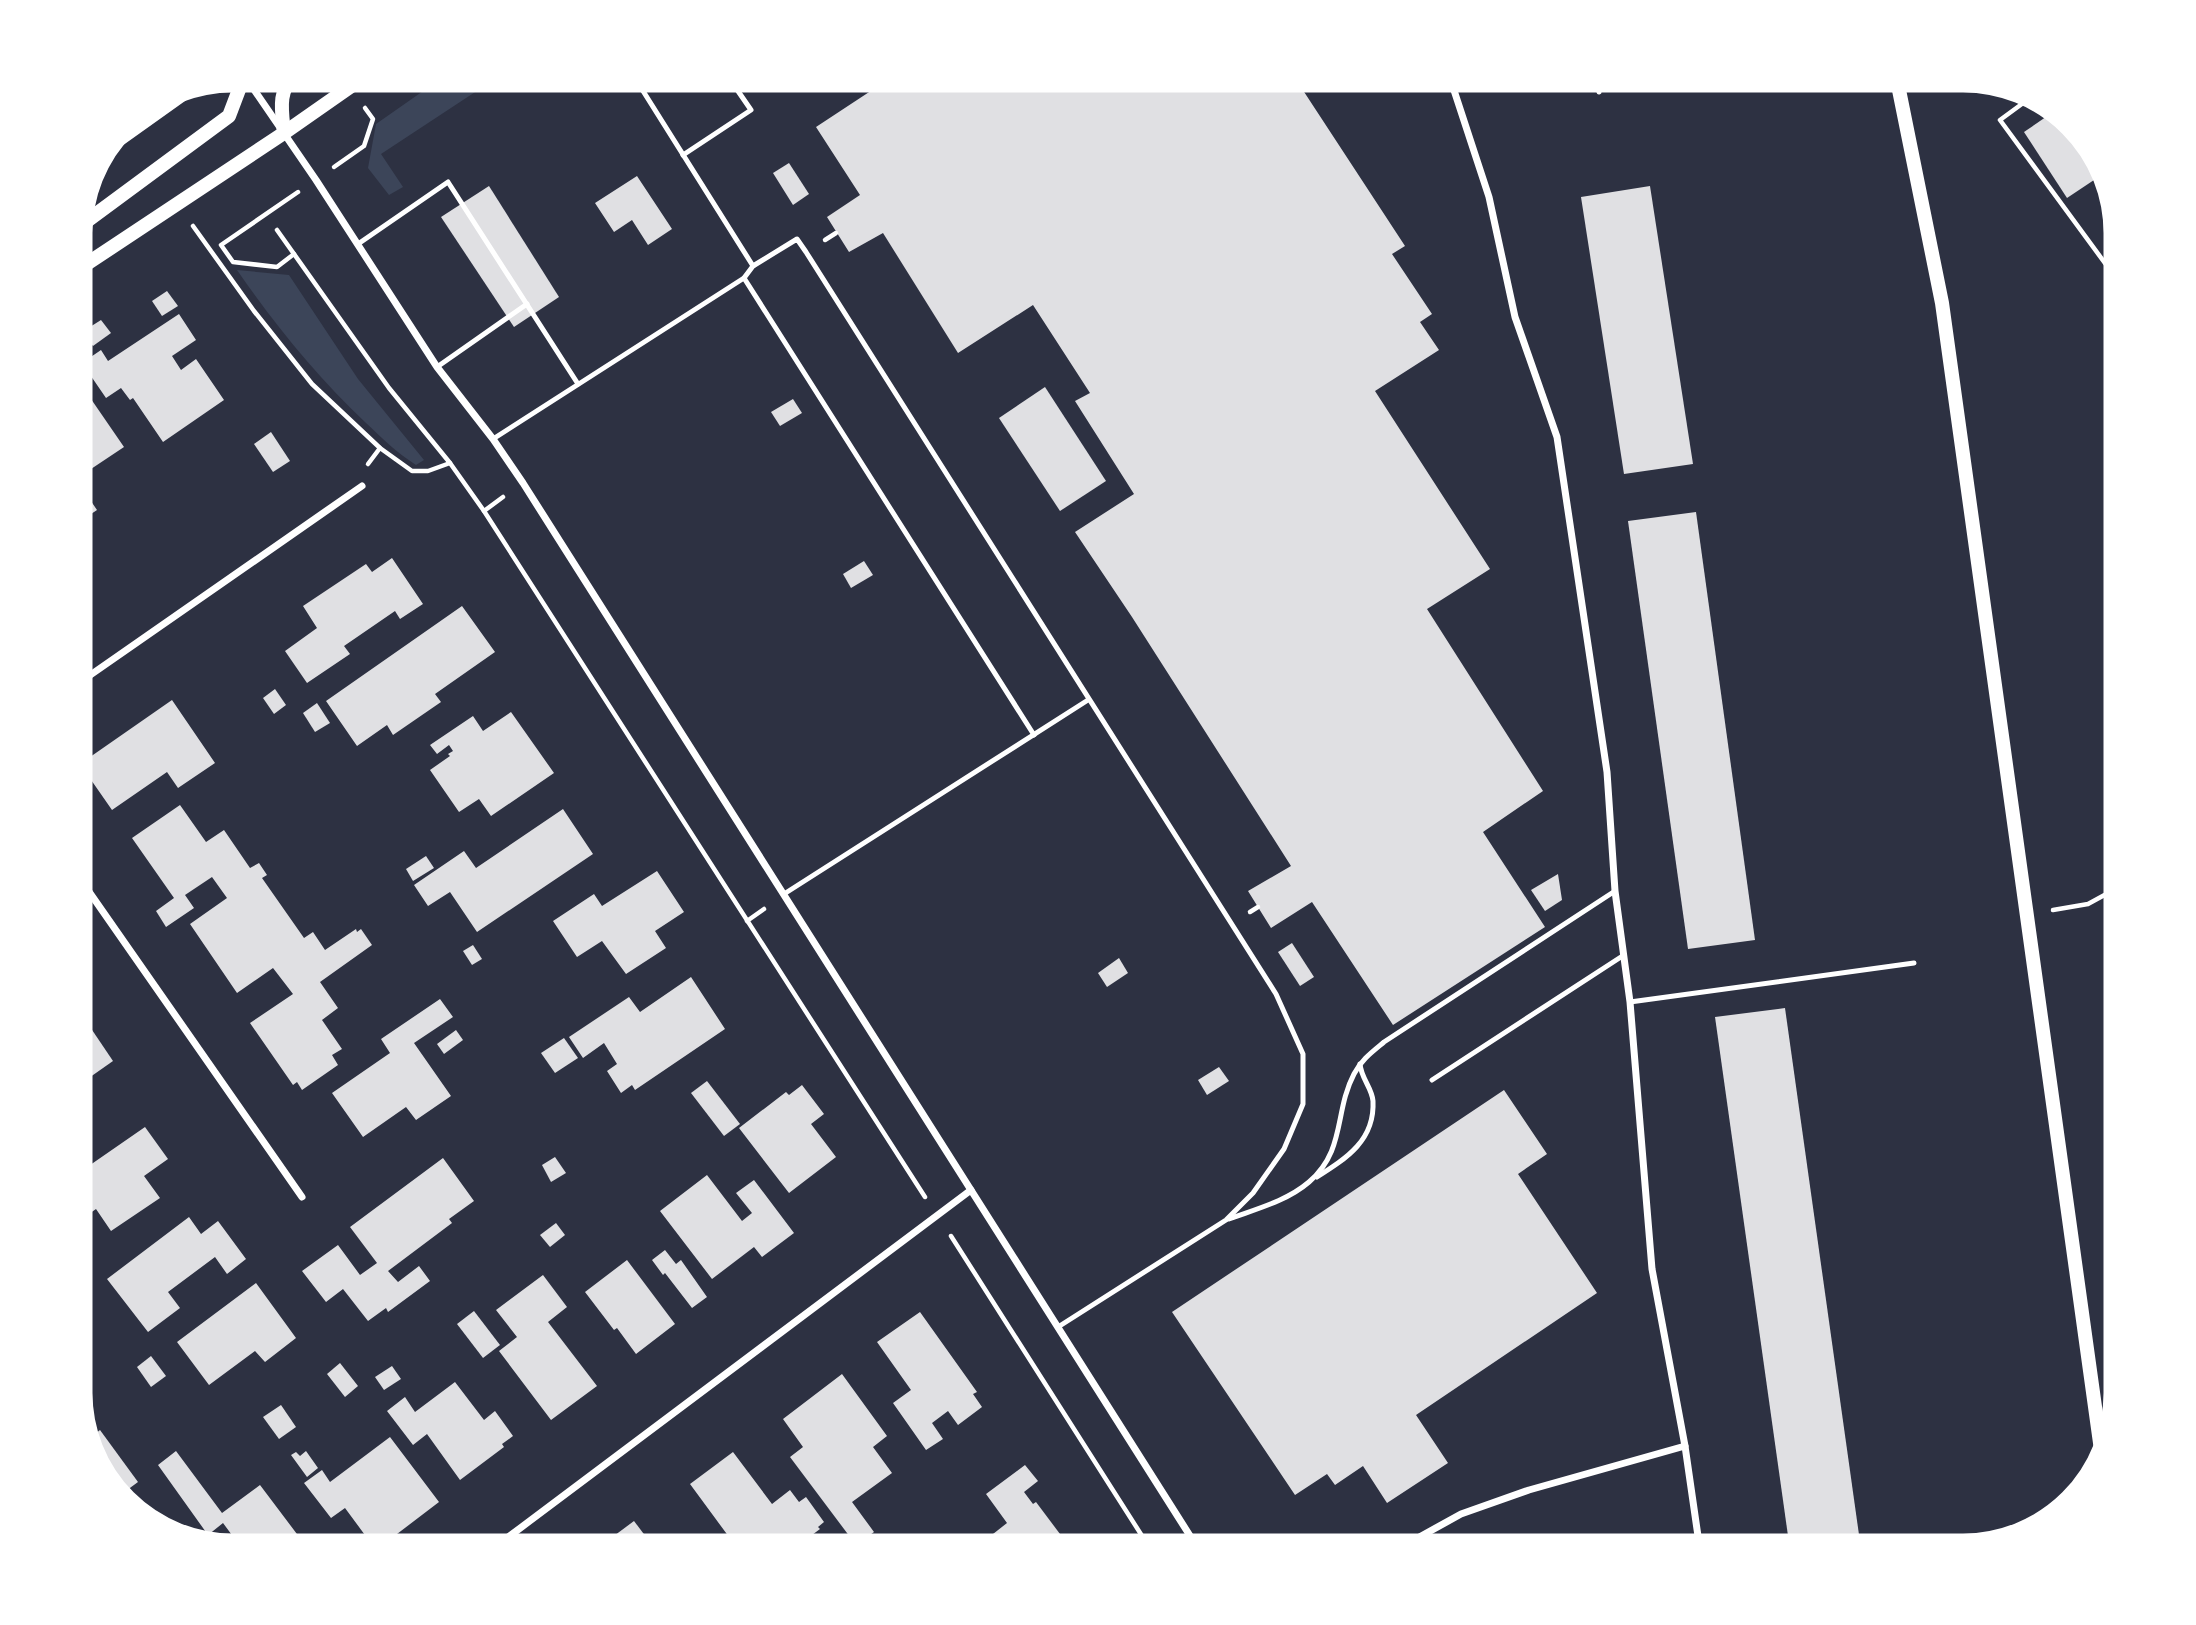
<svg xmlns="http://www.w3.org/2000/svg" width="2196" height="1625" font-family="Inter,sans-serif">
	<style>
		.green { fill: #3c4559 }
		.building { fill: #e0e0e3 }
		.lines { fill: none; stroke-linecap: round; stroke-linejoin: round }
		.path { stroke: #fff; stroke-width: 4.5 }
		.service { stroke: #fff; stroke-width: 5 }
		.minor { stroke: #fff; stroke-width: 7 }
		.secondary { stroke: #fff; stroke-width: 14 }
		.rim { fill: none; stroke: #fff; stroke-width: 9 }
	</style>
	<rect width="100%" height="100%" fill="#2d3142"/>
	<g class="green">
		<polygon points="446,75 501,75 381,154 403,187 389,195 368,168 376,124"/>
		<path d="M237,270L289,275L358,379L424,460L416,465C397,453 382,438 366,423C317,377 275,325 237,270Z"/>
	</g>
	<g class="building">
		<polygon points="895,75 1293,75 1405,246 1392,254 1432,314 1420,322 1439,350 1375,391 1490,569 1427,609 1543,791 1483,832 1545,927 1393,1025 1312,902 1271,928 1248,891 1291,866 1132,617 1075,532 1134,494 1075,401 1090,393 1033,305 958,353 883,233 849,252 827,217 860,195 816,127"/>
		<polygon points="2059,108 2104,163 2106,172 2067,198 2024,132"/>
		<polygon points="789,163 809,194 793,205 773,173"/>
		<polygon points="637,176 672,229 648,245 632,220 614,232 595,203"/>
		<polygon points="489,186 559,297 514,327 441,217"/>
		<polygon points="1650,186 1693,464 1624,474 1581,197"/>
		<polygon points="167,291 178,306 162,316 152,301"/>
		<polygon points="179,314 196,340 172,356 181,370 196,359 224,400 163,442 133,398 130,400 121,388 106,398 82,363 101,350 108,361"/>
		<polygon points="101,320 111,333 93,346 82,332"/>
		<polygon points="1045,387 1106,481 1060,511 999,418"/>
		<polygon points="91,399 124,447 76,479 97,510 76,524 76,410"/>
		<polygon points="793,399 802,413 780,426 771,412"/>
		<polygon points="271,432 290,461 273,472 254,444"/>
		<polygon points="1696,512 1755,940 1688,949 1628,521"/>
		<polygon points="392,558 423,604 400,619 395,611 344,646 350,654 307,683 285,651 317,628 303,606 366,564 372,572"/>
		<polygon points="864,561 873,575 851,588 843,574"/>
		<polygon points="462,606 495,652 435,694 441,702 393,735 387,725 357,746 326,701"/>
		<polygon points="275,689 286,705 274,714 263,698"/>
		<polygon points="172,700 215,763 178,788 167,772 112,810 80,764"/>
		<polygon points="317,703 330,723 315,732 303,713"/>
		<polygon points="511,712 554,773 491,816 479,799 459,812 430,770 450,756 448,754 453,751 449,745 437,754 430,745 473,716 483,731"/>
		<polygon points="180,805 206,842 224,830 250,868 259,863 267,875 262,878 304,938 313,932 325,950 356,929 357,932 361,929 372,945 320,982 338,1008 322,1020 342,1049 332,1055 338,1065 302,1090 297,1082 293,1085 250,1023 293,994 273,968 237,993 190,924 227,898 212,877 185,895 194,908 166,927 156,911 174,898 132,838"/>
		<polygon points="563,809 593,854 477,932 450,892 428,906 414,885 464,851 476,868"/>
		<polygon points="426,856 434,868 413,881 406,869"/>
		<polygon points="657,871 684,912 655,931 666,948 626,974 602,941 577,957 553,921 594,894 602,906"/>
		<polygon points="1558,874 1562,900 1545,911 1531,890"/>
		<polygon points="1292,943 1314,977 1300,986 1278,952"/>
		<polygon points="473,945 482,959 472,965 463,951"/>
		<polygon points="1119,958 1128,973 1107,987 1098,973"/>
		<polygon points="691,977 725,1029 635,1090 632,1085 621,1093 607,1071 617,1064 604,1043 583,1058 569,1037 629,997 640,1012"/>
		<polygon points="440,999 453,1017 414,1043 451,1096 416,1120 406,1107 363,1137 332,1093 390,1053 381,1039"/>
		<polygon points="1785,1008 1861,1549 1855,1550 1790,1550 1715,1017"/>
		<polygon points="84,1018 113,1061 76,1087 76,1024"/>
		<polygon points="456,1030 463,1040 444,1054 437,1044"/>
		<polygon points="564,1038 578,1058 555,1073 541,1053"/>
		<polygon points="1219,1067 1229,1081 1207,1095 1198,1080"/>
		<polygon points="707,1081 740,1124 724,1136 691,1093"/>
		<polygon points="802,1085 824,1114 811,1124 836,1157 789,1193 739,1128 786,1092 789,1095"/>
		<polygon points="1504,1090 1547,1154 1518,1174 1597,1293 1416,1415 1448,1463 1387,1503 1363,1466 1335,1485 1327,1474 1295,1495 1172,1312"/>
		<polygon points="145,1127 168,1159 144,1176 160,1198 111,1231 96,1209 76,1223 76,1166 80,1172"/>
		<polygon points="555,1157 566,1173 551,1182 542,1165"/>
		<polygon points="443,1158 474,1201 449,1219 452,1223 388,1271 398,1282 419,1266 430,1281 388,1312 386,1308 368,1321 343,1289 326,1302 302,1271 338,1245 360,1275 377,1263 350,1227"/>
		<polygon points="707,1175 742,1221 752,1213 736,1193 754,1180 794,1233 762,1257 754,1247 712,1279 660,1211"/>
		<polygon points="189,1217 201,1234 218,1221 246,1259 227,1274 215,1257 168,1292 180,1308 148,1332 107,1279"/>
		<polygon points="556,1223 565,1235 550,1247 540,1235"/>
		<polygon points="665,1250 676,1264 681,1260 707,1297 692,1308 665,1273 663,1275 652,1260"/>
		<polygon points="627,1260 675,1324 636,1354 617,1328 614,1330 585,1292"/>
		<polygon points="543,1275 567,1307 548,1322 597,1386 551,1420 499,1351 517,1337 496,1310"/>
		<polygon points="256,1283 296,1338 265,1362 255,1351 209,1385 177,1342"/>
		<polygon points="474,1311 500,1345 483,1358 457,1324"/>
		<polygon points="920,1312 977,1392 973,1394 982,1407 958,1425 948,1411 932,1423 943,1439 926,1450 893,1403 911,1390 877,1342"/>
		<polygon points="151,1356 166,1376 151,1387 137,1367"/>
		<polygon points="340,1363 358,1386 345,1397 327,1374"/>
		<polygon points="392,1366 401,1379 384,1390 375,1377"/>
		<polygon points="842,1374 887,1436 873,1447 892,1473 852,1502 874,1532 856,1545 790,1457 803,1447 783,1419"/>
		<polygon points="455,1382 484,1420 495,1411 513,1436 502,1444 504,1447 460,1480 427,1434 413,1445 387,1411 405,1397 415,1412"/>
		<polygon points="281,1405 296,1427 279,1439 263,1417"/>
		<polygon points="100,1430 138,1482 119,1496 92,1462 86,1441"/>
		<polygon points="390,1437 439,1502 376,1550 345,1508 331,1518 304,1483 322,1470 330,1482"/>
		<polygon points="176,1451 222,1513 260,1485 309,1550 243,1550 223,1523 208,1535 158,1465"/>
		<polygon points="306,1451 318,1468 307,1477 291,1455 296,1452 300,1456"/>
		<polygon points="733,1452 772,1504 790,1490 799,1502 806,1497 824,1522 818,1527 820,1529 792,1550 717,1550 715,1547 729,1537 690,1484"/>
		<polygon points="1025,1465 1038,1481 1024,1492 1033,1504 1036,1502 1072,1550 1005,1550 993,1534 1007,1523 986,1494"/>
		<polygon points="634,1521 656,1550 595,1550"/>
	</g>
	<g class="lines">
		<g class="path">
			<polyline points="2030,98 2000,120 2121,285"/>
			<polyline points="334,167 364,146 373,119 365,108"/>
			<polyline points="193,226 254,311 312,384 380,448 412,471 428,471 450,463"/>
			<polyline points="277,230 389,388 450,463 484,511 925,1197"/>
			<polyline points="825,240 836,233"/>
			<polyline points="294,254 277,267 233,262 221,245 298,192"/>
			<polyline points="368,464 380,448"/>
			<polyline points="484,511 503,497"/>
			<polyline points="2053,910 2088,904 2121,886"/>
			<polyline points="1250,912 1258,907"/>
			<polyline points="747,921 764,909"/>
			<polyline points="951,1236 1151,1550"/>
		</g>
		<g class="service">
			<polyline points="633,75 753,266"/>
			<polyline points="1596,75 1599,92"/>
			<polyline points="1451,81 1469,75"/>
			<polyline points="683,155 751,110 727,75"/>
			<polyline points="358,244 448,182 578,384"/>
			<polyline points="744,278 1034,735"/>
			<polyline points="437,367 527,304"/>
			<polyline points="493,439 744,278 753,266 797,239 806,252 1276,994 1303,1054 1303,1104 1284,1149 1253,1193 1226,1220 1058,1327"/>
			<polyline points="784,894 1088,700"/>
			<polyline points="1630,1002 1914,963"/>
			<polyline points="1432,1080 1624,955"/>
			<path d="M1317,1177C1347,1158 1375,1140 1373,1101C1372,1088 1361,1078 1360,1064"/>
			<path d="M1229,1219C1256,1209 1287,1201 1309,1182C1346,1150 1334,1112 1354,1074C1361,1060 1372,1052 1384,1042L1615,891"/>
		</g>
		<g class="minor">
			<polyline points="244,75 316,180 437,367 493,439 523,483 1199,1550"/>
			<polyline points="1449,75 1489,197 1515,317 1557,437 1607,772 1615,891 1630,1002 1652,1269 1685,1446 1700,1550"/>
			<polyline points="76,685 362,486"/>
			<polyline points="76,873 302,1197"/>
			<polyline points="491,1550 971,1190"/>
			<polyline points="1396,1550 1461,1514 1529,1490 1685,1446"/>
		</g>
		<g class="secondary">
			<polyline points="1896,75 1942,303 2101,1450"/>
			<path d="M284,133C282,112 277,90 295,75"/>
			<polyline points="100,153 201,81"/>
			<polyline points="76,229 229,116 240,87 237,75"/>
			<polyline points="76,271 284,133 367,75"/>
		</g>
	</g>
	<path d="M0 0H2196V1625H0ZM233 88H1963A145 145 0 0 1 2108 233V1393A145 145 0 0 1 1963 1538H233A145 145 0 0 1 88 1393V233A145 145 0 0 1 233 88Z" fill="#fff" fill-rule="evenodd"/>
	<path class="rim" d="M233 88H1963A145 145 0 0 1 2108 233V1393A145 145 0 0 1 1963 1538H233A145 145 0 0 1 88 1393V233A145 145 0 0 1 233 88Z"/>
</svg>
